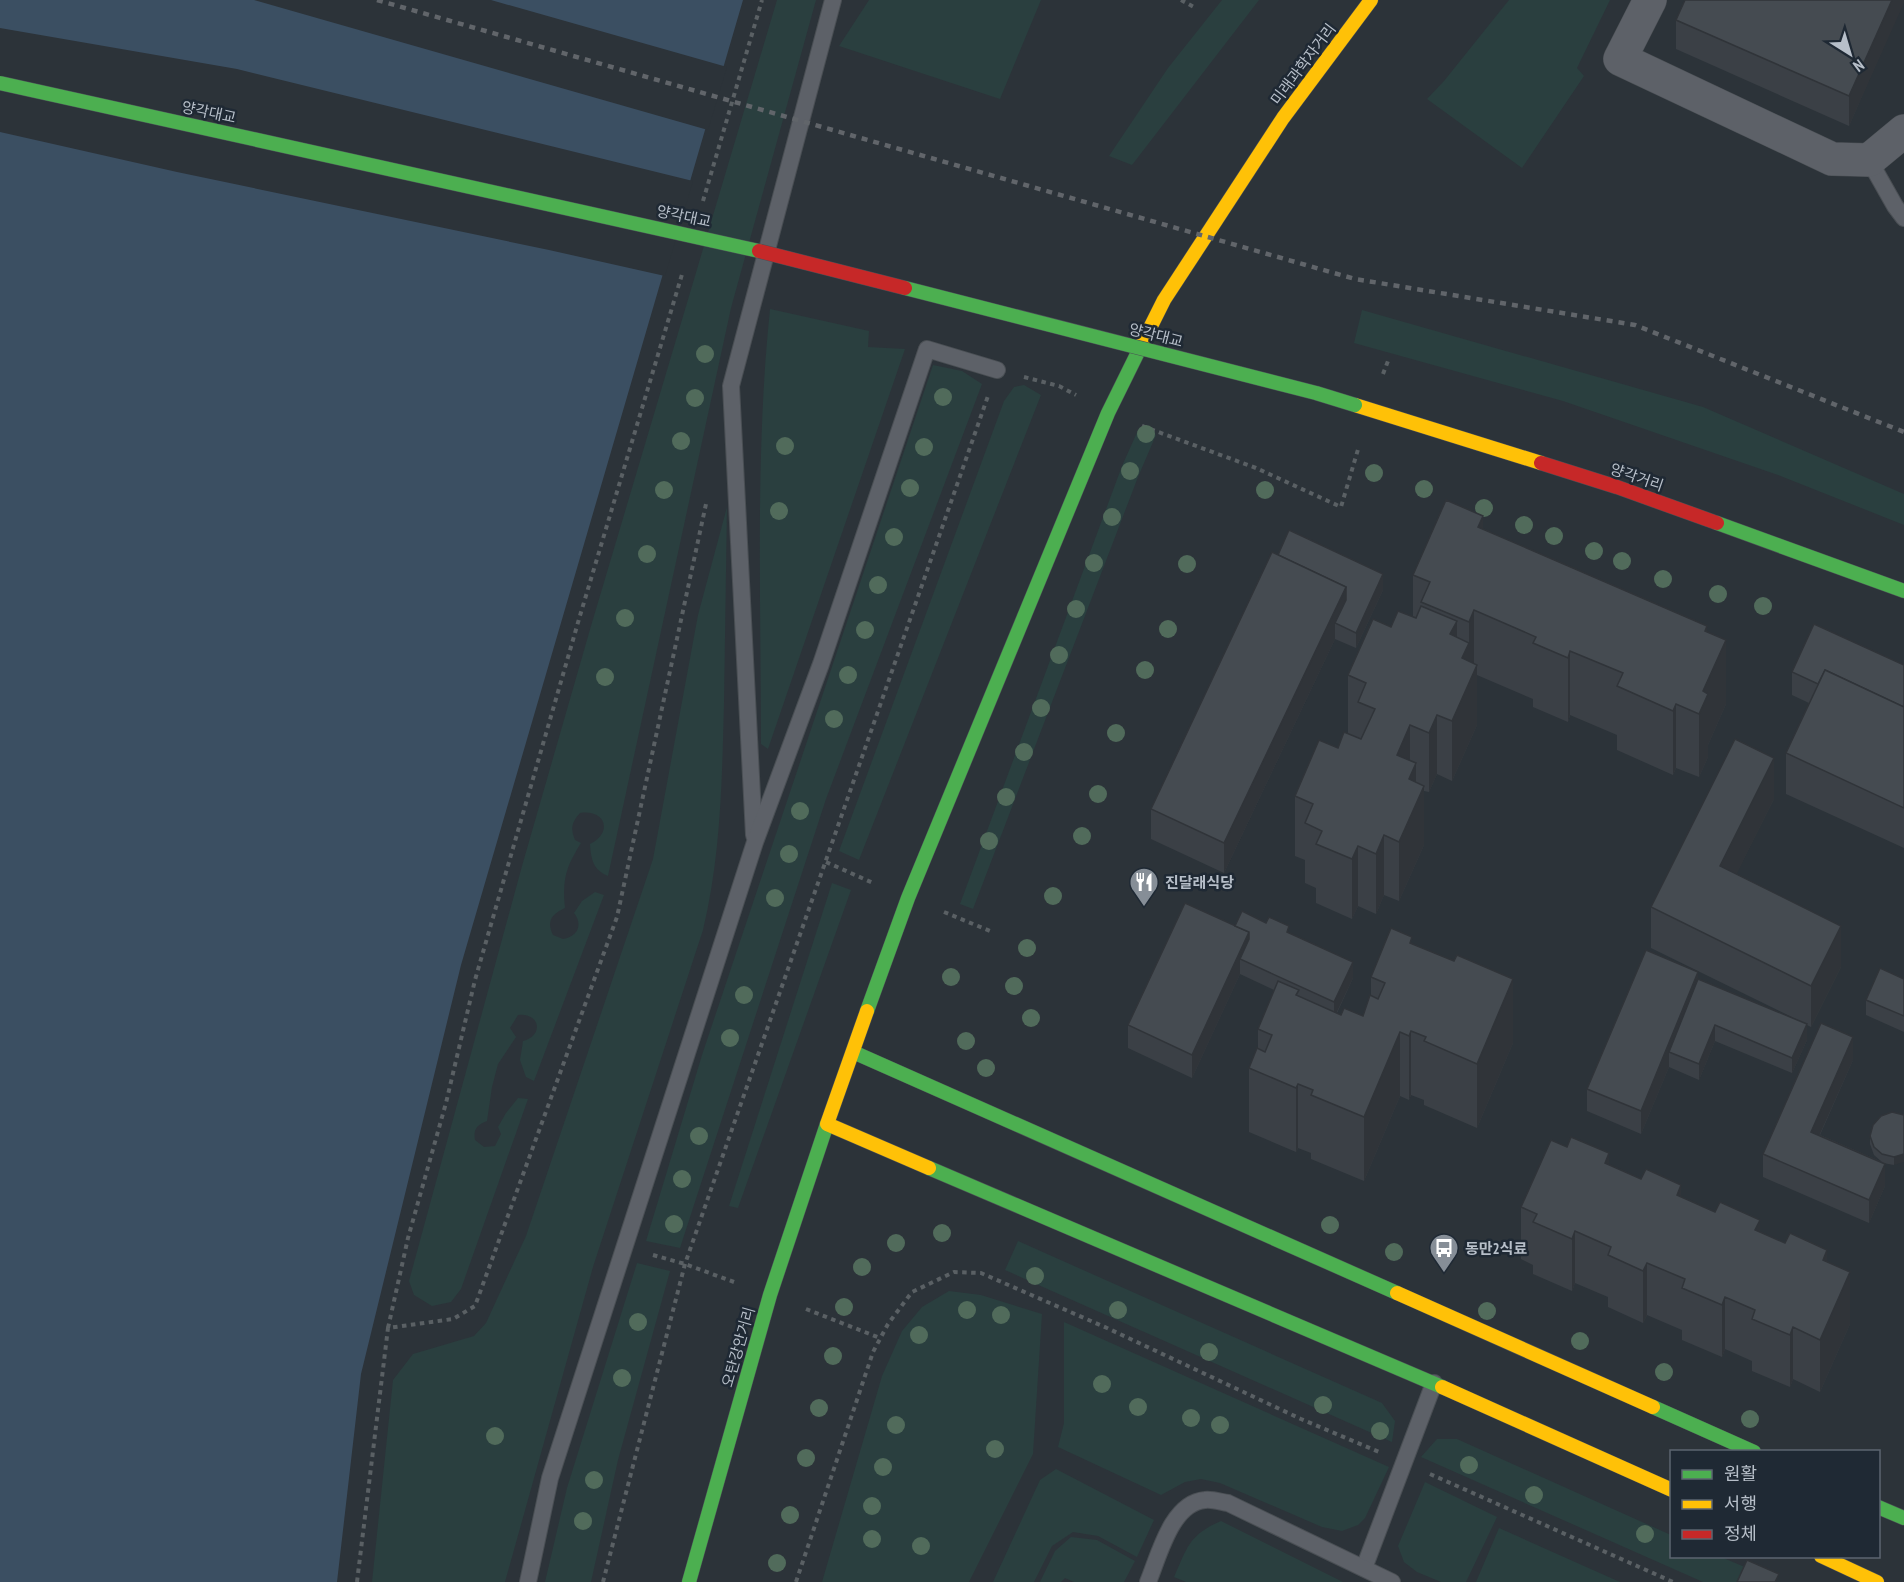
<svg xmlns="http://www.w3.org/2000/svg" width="1904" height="1582" font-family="'PT Sans Narrow','Noto Sans KR',sans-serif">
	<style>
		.green { fill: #2a3f3f }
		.water { fill: #3b4f62 }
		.pier { fill: #2c3339 }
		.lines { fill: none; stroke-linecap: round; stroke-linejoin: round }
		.lane-casing { stroke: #4a4f54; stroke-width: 18 }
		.street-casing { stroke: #4a4f54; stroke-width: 34 }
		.fast-casing { stroke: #4a4f54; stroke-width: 15 }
		.slow-casing { stroke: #4a4f54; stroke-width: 15 }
		.jam-casing { stroke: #4a4f54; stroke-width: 15 }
		.path { stroke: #5a6064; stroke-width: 4; stroke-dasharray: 4.5 4.5; stroke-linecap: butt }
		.lane { stroke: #5d6168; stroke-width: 16 }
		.street { stroke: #5d6168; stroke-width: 33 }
		.fast { stroke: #4caf50; stroke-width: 14 }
		.slow { stroke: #ffc107; stroke-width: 14 }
		.jam { stroke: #c62828; stroke-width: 14 }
		.rail { stroke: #61656a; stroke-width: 4.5; stroke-dasharray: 6 6; stroke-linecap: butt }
		.fast-bridge-casing { stroke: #4a4f56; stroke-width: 15; stroke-linecap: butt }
		.jam-bridge-casing { stroke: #4a4f56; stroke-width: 15; stroke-linecap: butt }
		.fast-bridge { stroke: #4caf50; stroke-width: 14 }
		.jam-bridge { stroke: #c62828; stroke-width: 14 }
		.tree { fill: #516b5b }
		.wall { fill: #3b4046 }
		.shaded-wall { fill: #303439 }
		.building { fill: #454b51; stroke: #303439; stroke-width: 1.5 }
		.labels { text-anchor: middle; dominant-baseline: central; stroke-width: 5; stroke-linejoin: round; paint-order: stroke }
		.street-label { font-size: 15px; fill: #b7bfc9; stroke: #1f2934 }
		.poi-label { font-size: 15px; font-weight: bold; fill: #b7bfc9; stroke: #1f2934; text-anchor: start }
	</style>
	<rect width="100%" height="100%" fill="#2c3339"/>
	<g class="green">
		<path d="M777,0H816L731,308L608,876C593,870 591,859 590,844C613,833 606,809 580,813C572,822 570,828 575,840L581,843C566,867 562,879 565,908C552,914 546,921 553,935L563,939C578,937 583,924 574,913L582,901L595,892L604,895L534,1081L526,1077L520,1060L523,1041C545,1035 539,1012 518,1015L510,1028L516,1037L498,1064L492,1087L487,1121C477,1125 473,1129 475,1140L484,1147L495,1146L501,1134L498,1127L506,1113L518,1098L528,1099L461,1289L451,1302L432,1306L414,1295L409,1281L522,866L591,626Z"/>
		<polygon points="869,0 1041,0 1000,99 839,46"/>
		<polygon points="1222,0 1259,0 1132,165 1109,156 1168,68"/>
		<polygon points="1509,0 1610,0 1577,68 1584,76 1522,168 1427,99 1444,81"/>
		<path d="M770,309L869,331L868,347L905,349L768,749L761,744C761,600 755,453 770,309Z"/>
		<polygon points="1362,310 1703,407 1904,494 1904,525 1778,475 1563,401 1354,343"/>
		<polygon points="933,365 962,371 982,384 826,799 680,1248 646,1241 702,1055"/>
		<polygon points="1024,385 1041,395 859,860 839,851 1004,401 1014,387"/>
		<polygon points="1139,428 1156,435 1138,477 973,909 960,904 1122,466"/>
		<path d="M727,507C726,572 725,638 724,703C722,780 721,855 703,930L593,1267L505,1582H372L393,1380L413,1354L474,1336L486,1323L526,1236L653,859L698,615Z"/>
		<polygon points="832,883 851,890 738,1208 729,1206"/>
		<polygon points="1018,1241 1382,1403 1395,1421 1392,1442 1005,1270"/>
		<polygon points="637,1263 670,1271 618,1460 591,1582 545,1582 567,1488"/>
		<polygon points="949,1291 981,1295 1042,1314 1033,1454 969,1582 822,1582 882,1376 902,1331 922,1307"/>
		<polygon points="1064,1322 1389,1467 1365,1518 1358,1525 1342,1531 1322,1527 1220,1483 1201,1479 1185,1482 1161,1495 1058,1447 1064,1423"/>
		<polygon points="1437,1439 1457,1439 1671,1535 1672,1556 1721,1557 1747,1568 1741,1582 1703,1582 1421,1457"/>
		<polygon points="1056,1469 1154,1520 1137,1557 1098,1536 1073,1532 1052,1546 1034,1582 993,1582 1040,1480"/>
		<polygon points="1425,1482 1497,1517 1466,1582 1441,1582 1417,1572 1404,1562 1398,1546"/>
		<path d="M1221,1521L1343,1582H1186L1174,1577C1188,1546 1189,1535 1221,1521Z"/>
		<polygon points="1499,1528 1620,1582 1476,1582"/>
		<polygon points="1071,1537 1097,1540 1135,1561 1124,1582 1074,1582 1065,1578 1061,1582 1040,1582 1055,1551"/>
	</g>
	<polygon class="water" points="0,0 743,0 461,965 361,1374 337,1582 0,1582"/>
	<g class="pier">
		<polygon points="254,0 491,0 727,67 708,130"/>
		<polygon points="0,28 237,69 693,181 665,276 549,250 177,172 0,132"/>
	</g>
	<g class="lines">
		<g class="lane-casing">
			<g id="lane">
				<polyline points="1869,160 1895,206 1904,218"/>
				<polyline points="754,835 731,386 833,0"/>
				<polyline points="1364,1568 1434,1383"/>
				<polyline points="528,1582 550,1478 755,842 821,664 927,349 997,370"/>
				<path d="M1148,1582C1159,1556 1171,1503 1205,1500C1212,1499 1221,1502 1228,1503L1392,1582"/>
			</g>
		</g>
		<g class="street-casing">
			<polyline id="street" points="1650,0 1620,59 1832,159 1869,160 1904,131"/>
		</g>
		<g class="fast-casing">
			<g id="fast">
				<polyline points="1717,523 1904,591"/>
				<polyline points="867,1011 908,898 1108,413 1142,344"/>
				<polyline points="853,1052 1397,1293"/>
				<polyline points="929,1168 1442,1387"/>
				<polyline points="1653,1407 1754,1452"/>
				<polyline points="1878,1507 1904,1518"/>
				<polyline points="689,1582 770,1295 827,1124"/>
			</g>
		</g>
		<g class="slow-casing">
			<g id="slow">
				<polyline points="1142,344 1164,300 1283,118 1371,0"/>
				<polyline points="1355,405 1541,463"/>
				<polyline points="867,1011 827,1124 929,1168"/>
				<polyline points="1397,1293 1653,1407"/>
				<polyline points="1442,1387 1672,1490"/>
				<polyline points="1821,1556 1877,1582"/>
			</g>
		</g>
		<g class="jam-casing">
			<polyline id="jam" points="1541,463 1617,487 1717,523"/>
		</g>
		<g class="path">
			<polyline points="1181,0 1194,7"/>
			<polyline points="703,201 762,0"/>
			<polyline points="1383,374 1388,361"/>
			<polyline points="1024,377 1059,386 1076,395"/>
			<polyline points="1142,426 1256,468 1341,507 1359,446"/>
			<polyline points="826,862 873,883"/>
			<polyline points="944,912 990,931"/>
			<polyline points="653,1255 685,1264 734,1282"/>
			<polyline points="806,1309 880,1338"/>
			<polyline points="388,1328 408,1238 446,1103 475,980 579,619 683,271"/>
			<polyline points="1430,1474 1673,1582"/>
			<polyline points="357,1582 388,1328 453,1319 475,1306 617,917 706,504"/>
			<polyline points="603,1582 685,1264 988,396"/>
			<polyline points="796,1582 873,1352 888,1324 912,1292 954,1272 981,1273 1107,1328 1301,1419 1379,1452"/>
		</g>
		<use href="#lane" class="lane"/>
		<use href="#street" class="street"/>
		<use href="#fast" class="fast"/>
		<use href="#slow" class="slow"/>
		<use href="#jam" class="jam"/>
		<polyline class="rail" points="377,0 1355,279 1635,325 1904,432"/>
		<g class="fast-bridge-casing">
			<g id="fast-bridge">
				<polyline points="0,83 759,251"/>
				<polyline points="905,288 1316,393 1355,405"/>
			</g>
		</g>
		<g class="jam-bridge-casing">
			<polyline id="jam-bridge" points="759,251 905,288"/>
		</g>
		<use href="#fast-bridge" class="fast-bridge"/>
		<use href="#jam-bridge" class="jam-bridge"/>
	</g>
	<g class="tree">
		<circle cx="705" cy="354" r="9"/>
		<circle cx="943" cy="397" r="9"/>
		<circle cx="695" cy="398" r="9"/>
		<circle cx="1146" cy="434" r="9"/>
		<circle cx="681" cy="441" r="9"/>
		<circle cx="785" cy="446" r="9"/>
		<circle cx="924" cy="447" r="9"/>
		<circle cx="1130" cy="471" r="9"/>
		<circle cx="1374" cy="473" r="9"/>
		<circle cx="910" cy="488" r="9"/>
		<circle cx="1424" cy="489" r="9"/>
		<circle cx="664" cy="490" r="9"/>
		<circle cx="1265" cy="490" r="9"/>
		<circle cx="1484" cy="508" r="9"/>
		<circle cx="779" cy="511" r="9"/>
		<circle cx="1112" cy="517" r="9"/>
		<circle cx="1524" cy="525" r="9"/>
		<circle cx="1554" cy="536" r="9"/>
		<circle cx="894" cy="537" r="9"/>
		<circle cx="1594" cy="551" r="9"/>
		<circle cx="647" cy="554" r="9"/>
		<circle cx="1622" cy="561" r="9"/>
		<circle cx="1094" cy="563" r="9"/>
		<circle cx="1187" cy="564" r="9"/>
		<circle cx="1663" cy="579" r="9"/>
		<circle cx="878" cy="585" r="9"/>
		<circle cx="1718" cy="594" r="9"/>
		<circle cx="1763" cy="606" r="9"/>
		<circle cx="1076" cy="609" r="9"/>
		<circle cx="625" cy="618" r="9"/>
		<circle cx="1168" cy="629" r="9"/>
		<circle cx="865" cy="630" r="9"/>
		<circle cx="1059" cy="655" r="9"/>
		<circle cx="1145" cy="670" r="9"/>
		<circle cx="848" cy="675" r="9"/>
		<circle cx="605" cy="677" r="9"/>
		<circle cx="1041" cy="708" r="9"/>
		<circle cx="834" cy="719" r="9"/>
		<circle cx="1116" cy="733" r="9"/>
		<circle cx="1024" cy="752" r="9"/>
		<circle cx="1098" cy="794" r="9"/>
		<circle cx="1006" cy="797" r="9"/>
		<circle cx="800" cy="811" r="9"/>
		<circle cx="1082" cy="836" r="9"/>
		<circle cx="989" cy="841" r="9"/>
		<circle cx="789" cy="854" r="9"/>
		<circle cx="1053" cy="896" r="9"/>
		<circle cx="775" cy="898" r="9"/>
		<circle cx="1027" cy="948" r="9"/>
		<circle cx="951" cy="977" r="9"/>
		<circle cx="1014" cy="986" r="9"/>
		<circle cx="744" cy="995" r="9"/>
		<circle cx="1031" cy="1018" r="9"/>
		<circle cx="730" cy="1038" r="9"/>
		<circle cx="966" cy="1041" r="9"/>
		<circle cx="986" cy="1068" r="9"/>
		<circle cx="699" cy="1136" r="9"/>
		<circle cx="682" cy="1179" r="9"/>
		<circle cx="674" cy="1224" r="9"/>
		<circle cx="1330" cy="1225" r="9"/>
		<circle cx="942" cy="1233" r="9"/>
		<circle cx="896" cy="1243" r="9"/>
		<circle cx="1394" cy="1252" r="9"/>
		<circle cx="862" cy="1267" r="9"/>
		<circle cx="1035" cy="1276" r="9"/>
		<circle cx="844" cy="1307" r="9"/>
		<circle cx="967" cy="1310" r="9"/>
		<circle cx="1118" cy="1310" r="9"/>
		<circle cx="1487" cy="1311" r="9"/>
		<circle cx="1001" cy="1315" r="9"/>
		<circle cx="638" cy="1322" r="9"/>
		<circle cx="919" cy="1335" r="9"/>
		<circle cx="1580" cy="1341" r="9"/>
		<circle cx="1209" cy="1352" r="9"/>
		<circle cx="833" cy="1356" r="9"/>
		<circle cx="1664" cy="1372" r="9"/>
		<circle cx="622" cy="1378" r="9"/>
		<circle cx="1102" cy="1384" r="9"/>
		<circle cx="1323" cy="1405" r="9"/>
		<circle cx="1138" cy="1407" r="9"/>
		<circle cx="819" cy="1408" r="9"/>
		<circle cx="1191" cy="1418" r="9"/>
		<circle cx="1750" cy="1419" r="9"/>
		<circle cx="896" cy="1425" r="9"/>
		<circle cx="1220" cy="1425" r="9"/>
		<circle cx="1380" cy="1431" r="9"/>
		<circle cx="495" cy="1436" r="9"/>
		<circle cx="995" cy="1449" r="9"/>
		<circle cx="806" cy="1458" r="9"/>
		<circle cx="1469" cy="1465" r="9"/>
		<circle cx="883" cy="1467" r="9"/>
		<circle cx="594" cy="1480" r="9"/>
		<circle cx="1534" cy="1495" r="9"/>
		<circle cx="872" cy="1506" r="9"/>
		<circle cx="790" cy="1515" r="9"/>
		<circle cx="583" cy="1521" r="9"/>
		<circle cx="1645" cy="1534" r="9"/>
		<circle cx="872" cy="1539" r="9"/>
		<circle cx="921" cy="1546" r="9"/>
		<circle cx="777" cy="1563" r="9"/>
	</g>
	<g class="wall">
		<polygon points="1904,0 1849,126 1676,49 1676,20"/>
		<polygon points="1483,529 1707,632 1726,704 1708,745 1708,757 1699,777 1676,768 1673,775 1617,750 1617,735 1570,715 1568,722 1533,707 1533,699 1477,675 1477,725 1452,781 1437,774 1429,792 1424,791 1424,845 1399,901 1384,895 1376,914 1358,906 1352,919 1316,903 1316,888 1305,883 1305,860 1295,856 1295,796 1338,748 1348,734 1348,675 1391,627 1413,617 1413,575"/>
		<polygon points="1278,555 1383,590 1356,648 1335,639 1224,873 1151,839 1151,809"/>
		<polygon points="1904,665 1904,848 1786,794 1786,753 1809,703 1792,695 1792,672"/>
		<polygon points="1774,799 1736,874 1841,967 1811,1027 1807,1025 1807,1040 1792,1073 1715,1041 1699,1080 1669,1067 1641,1134 1587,1111 1587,1089 1698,979 1802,1022 1651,948 1651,907"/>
		<polygon points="1235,926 1289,933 1353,978 1337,1013 1341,1015 1363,1016 1371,996 1371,977 1412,944 1513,1043 1477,1128 1424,1105 1424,1100 1411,1095 1409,1100 1400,1096 1364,1181 1311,1159 1311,1153 1298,1148 1296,1152 1249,1132 1249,1068 1258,1048 1258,1029 1274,990 1240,974 1192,1078 1128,1048 1128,1025"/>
		<polygon points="1904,979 1904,1032 1866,1015 1866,1000"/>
		<polygon points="1853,1060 1820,1135 1882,1162 1874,1155 1870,1144 1870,1136 1904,1114 1894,1165 1883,1163 1885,1186 1869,1223 1763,1177 1763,1154"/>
		<polygon points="1609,1165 1827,1262 1850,1324 1820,1392 1793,1379 1790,1387 1752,1371 1752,1361 1725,1349 1722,1357 1682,1340 1682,1330 1647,1315 1643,1323 1608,1307 1608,1297 1575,1283 1572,1291 1533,1274 1533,1265 1521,1259 1521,1207"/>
	</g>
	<g class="shaded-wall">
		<polygon points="1892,0 1904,0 1904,3 1849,126 1849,96"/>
		<polygon points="1483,516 1483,580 1478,527"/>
		<polygon points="1383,574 1383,590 1356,648 1356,633"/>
		<polygon points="1346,587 1346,616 1335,623 1335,639 1224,873 1224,843"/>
		<polygon points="1474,610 1474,672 1477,665 1477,725 1452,781 1452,721 1462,658 1469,643 1469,683 1469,622"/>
		<polygon points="1457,621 1457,681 1450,634"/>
		<polygon points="1707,626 1707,682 1726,640 1726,704 1708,745 1708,757 1699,777 1699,714 1705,631"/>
		<polygon points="1570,651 1570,715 1568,722 1568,658"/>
		<polygon points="1676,704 1676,768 1673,775 1673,711"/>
		<polygon points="1437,715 1437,774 1429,792 1429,733"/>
		<polygon points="1410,725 1410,776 1416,763 1416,805 1424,786 1424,845 1399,901 1399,842 1397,755"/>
		<polygon points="1774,758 1774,799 1720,907 1720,866"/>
		<polygon points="1384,835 1384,895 1376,914 1376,854"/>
		<polygon points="1358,846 1358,906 1352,919 1352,859"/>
		<polygon points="1841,926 1841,967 1811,1027 1811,986"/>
		<polygon points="1249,932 1249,955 1240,959 1240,974 1192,1078 1192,1055"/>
		<polygon points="1353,962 1353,978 1334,1018 1334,1002"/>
		<polygon points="1698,972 1698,995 1669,1052 1669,1067 1641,1134 1641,1111"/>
		<polygon points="1513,979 1513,1043 1477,1128 1477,1064"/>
		<polygon points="1807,1024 1807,1040 1792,1073 1792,1058"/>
		<polygon points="1715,1025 1715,1041 1699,1080 1699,1064"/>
		<polygon points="1411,1031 1411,1095 1409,1100 1409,1036"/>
		<polygon points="1400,1032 1400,1096 1364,1181 1364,1117"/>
		<polygon points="1853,1037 1853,1060 1811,1154 1811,1132"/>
		<polygon points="1298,1084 1298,1148 1296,1152 1296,1088"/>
		<polygon points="1609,1153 1609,1205 1605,1163"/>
		<polygon points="1904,1154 1904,1162 1894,1165 1894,1157"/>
		<polygon points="1885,1164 1885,1186 1869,1223 1869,1200"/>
		<polygon points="1681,1185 1681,1237 1677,1195"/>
		<polygon points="1760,1220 1760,1272 1755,1230"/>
		<polygon points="1575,1231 1575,1283 1572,1291 1572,1239"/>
		<polygon points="1827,1250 1827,1302 1823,1260"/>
		<polygon points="1647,1263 1647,1315 1643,1323 1643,1271"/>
		<polygon points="1850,1272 1850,1324 1820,1392 1820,1340"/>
		<polygon points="1725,1297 1725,1349 1722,1357 1722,1305"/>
		<polygon points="1793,1327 1793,1379 1790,1387 1790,1335"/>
	</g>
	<g class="building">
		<polygon points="1685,0 1892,0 1849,96 1676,20"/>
		<polygon points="1446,500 1483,516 1478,527 1707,626 1705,631 1726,640 1703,691 1708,694 1699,714 1676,704 1673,711 1617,686 1623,673 1570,651 1568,658 1533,643 1536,637 1474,610 1469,622 1421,602 1430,582 1413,575"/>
		<polygon points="1289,530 1383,574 1356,633 1335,623 1346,600 1346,587 1278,555"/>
		<polygon points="1272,552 1346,587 1224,843 1151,809"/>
		<polygon points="1421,606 1457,621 1450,634 1469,643 1462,658 1477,665 1452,721 1437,715 1429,733 1410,725 1397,755 1416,763 1409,779 1424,786 1399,842 1384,835 1376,854 1358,846 1352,859 1316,844 1322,831 1305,823 1313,804 1295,796 1319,740 1338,748 1344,732 1361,739 1375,709 1358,702 1366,683 1348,675 1373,619 1391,627 1398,611 1416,618"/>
		<polygon points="1814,624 1904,665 1904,707 1825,670 1818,684 1792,672"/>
		<polygon points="1825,670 1904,707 1904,808 1786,753"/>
		<polygon points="1735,739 1774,758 1720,866 1841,926 1811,986 1651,907"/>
		<polygon points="1185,903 1249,932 1192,1055 1128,1025"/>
		<polygon points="1242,911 1266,923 1269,917 1289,926 1287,932 1353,962 1334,1002 1240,959 1249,939 1249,932 1235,926"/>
		<polygon points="1391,928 1412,937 1410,943 1454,961 1457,955 1513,979 1477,1064 1424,1041 1426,1037 1411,1031 1409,1036 1400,1032 1364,1117 1311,1095 1313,1090 1298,1084 1296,1088 1249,1068 1257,1048 1265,1052 1272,1035 1258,1029 1278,981 1299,990 1296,995 1341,1015 1344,1008 1363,1016 1370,995 1378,999 1385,983 1371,977"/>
		<polygon points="1646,950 1698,972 1641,1111 1587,1089"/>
		<polygon points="1880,968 1904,979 1904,1016 1866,1000"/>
		<polygon points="1698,979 1807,1024 1792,1058 1715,1025 1699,1064 1669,1052"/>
		<polygon points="1821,1023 1853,1037 1811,1132 1885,1164 1869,1200 1763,1154"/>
		<polygon points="1892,1112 1904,1115 1904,1154 1894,1157 1882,1154 1874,1147 1870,1136 1873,1125 1881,1116"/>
		<polygon points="1571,1137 1609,1153 1605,1163 1641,1179 1646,1169 1681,1185 1677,1195 1715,1212 1720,1202 1760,1220 1755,1230 1785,1243 1790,1233 1827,1250 1823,1260 1850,1272 1820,1340 1793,1327 1790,1335 1752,1319 1755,1310 1725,1297 1722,1305 1682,1288 1685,1279 1647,1263 1643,1271 1608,1255 1611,1247 1575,1231 1572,1239 1533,1222 1537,1214 1521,1207 1551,1140 1567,1147"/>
		<polygon points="1747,1560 1779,1574 1775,1582 1737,1582"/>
	</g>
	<defs>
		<g id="restaurant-pin" transform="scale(1.5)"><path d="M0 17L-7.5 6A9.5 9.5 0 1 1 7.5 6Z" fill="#868e97" stroke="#1f2934"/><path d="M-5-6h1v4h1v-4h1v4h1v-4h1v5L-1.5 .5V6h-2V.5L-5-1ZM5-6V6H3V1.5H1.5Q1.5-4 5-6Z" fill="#fff"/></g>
		<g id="bus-pin" transform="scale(1.5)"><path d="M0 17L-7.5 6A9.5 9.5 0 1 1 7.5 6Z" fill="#868e97" stroke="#1f2934"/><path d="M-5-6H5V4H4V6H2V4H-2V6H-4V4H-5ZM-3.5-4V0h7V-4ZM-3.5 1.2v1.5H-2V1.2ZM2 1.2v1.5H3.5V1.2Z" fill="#fff"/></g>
	</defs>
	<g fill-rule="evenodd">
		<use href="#restaurant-pin" x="1144" y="882"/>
		<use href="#bus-pin" x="1444" y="1248"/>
	</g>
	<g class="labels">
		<g class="street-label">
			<text transform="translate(1303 64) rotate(-53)">미래과학자거리</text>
			<text transform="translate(209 112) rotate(12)">양각대교</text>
			<text transform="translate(684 216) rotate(12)">양각대교</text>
			<text transform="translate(1156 335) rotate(14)">양각대교</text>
			<text transform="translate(1637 477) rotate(19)">양각거리</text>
			<text transform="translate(738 1347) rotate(-74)">오탄강안거리</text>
		</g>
		<g class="poi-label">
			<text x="1165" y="882">진달래식당</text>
			<text x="1465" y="1248">동만2식료</text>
		</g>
	</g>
	<rect x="1670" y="1450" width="210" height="108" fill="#1f2934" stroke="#5c6570" stroke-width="1.5"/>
	<rect x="1682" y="1470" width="30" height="9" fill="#4caf50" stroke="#5c6570" stroke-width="1.5"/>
	<text x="1724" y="1480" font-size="18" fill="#b7bfc9">원활</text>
	<rect x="1682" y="1500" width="30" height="9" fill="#ffc107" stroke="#5c6570" stroke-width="1.5"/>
	<text x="1724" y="1510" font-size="18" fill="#b7bfc9">서행</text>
	<rect x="1682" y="1530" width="30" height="9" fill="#c62828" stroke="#5c6570" stroke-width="1.5"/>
	<text x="1724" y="1540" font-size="18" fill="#b7bfc9">정체</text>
	<g transform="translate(1850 54) rotate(143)" stroke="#1f2934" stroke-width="4.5" paint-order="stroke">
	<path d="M0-4.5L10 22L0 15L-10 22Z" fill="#b7bfc9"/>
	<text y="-9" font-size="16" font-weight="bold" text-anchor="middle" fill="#b7bfc9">N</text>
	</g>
</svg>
